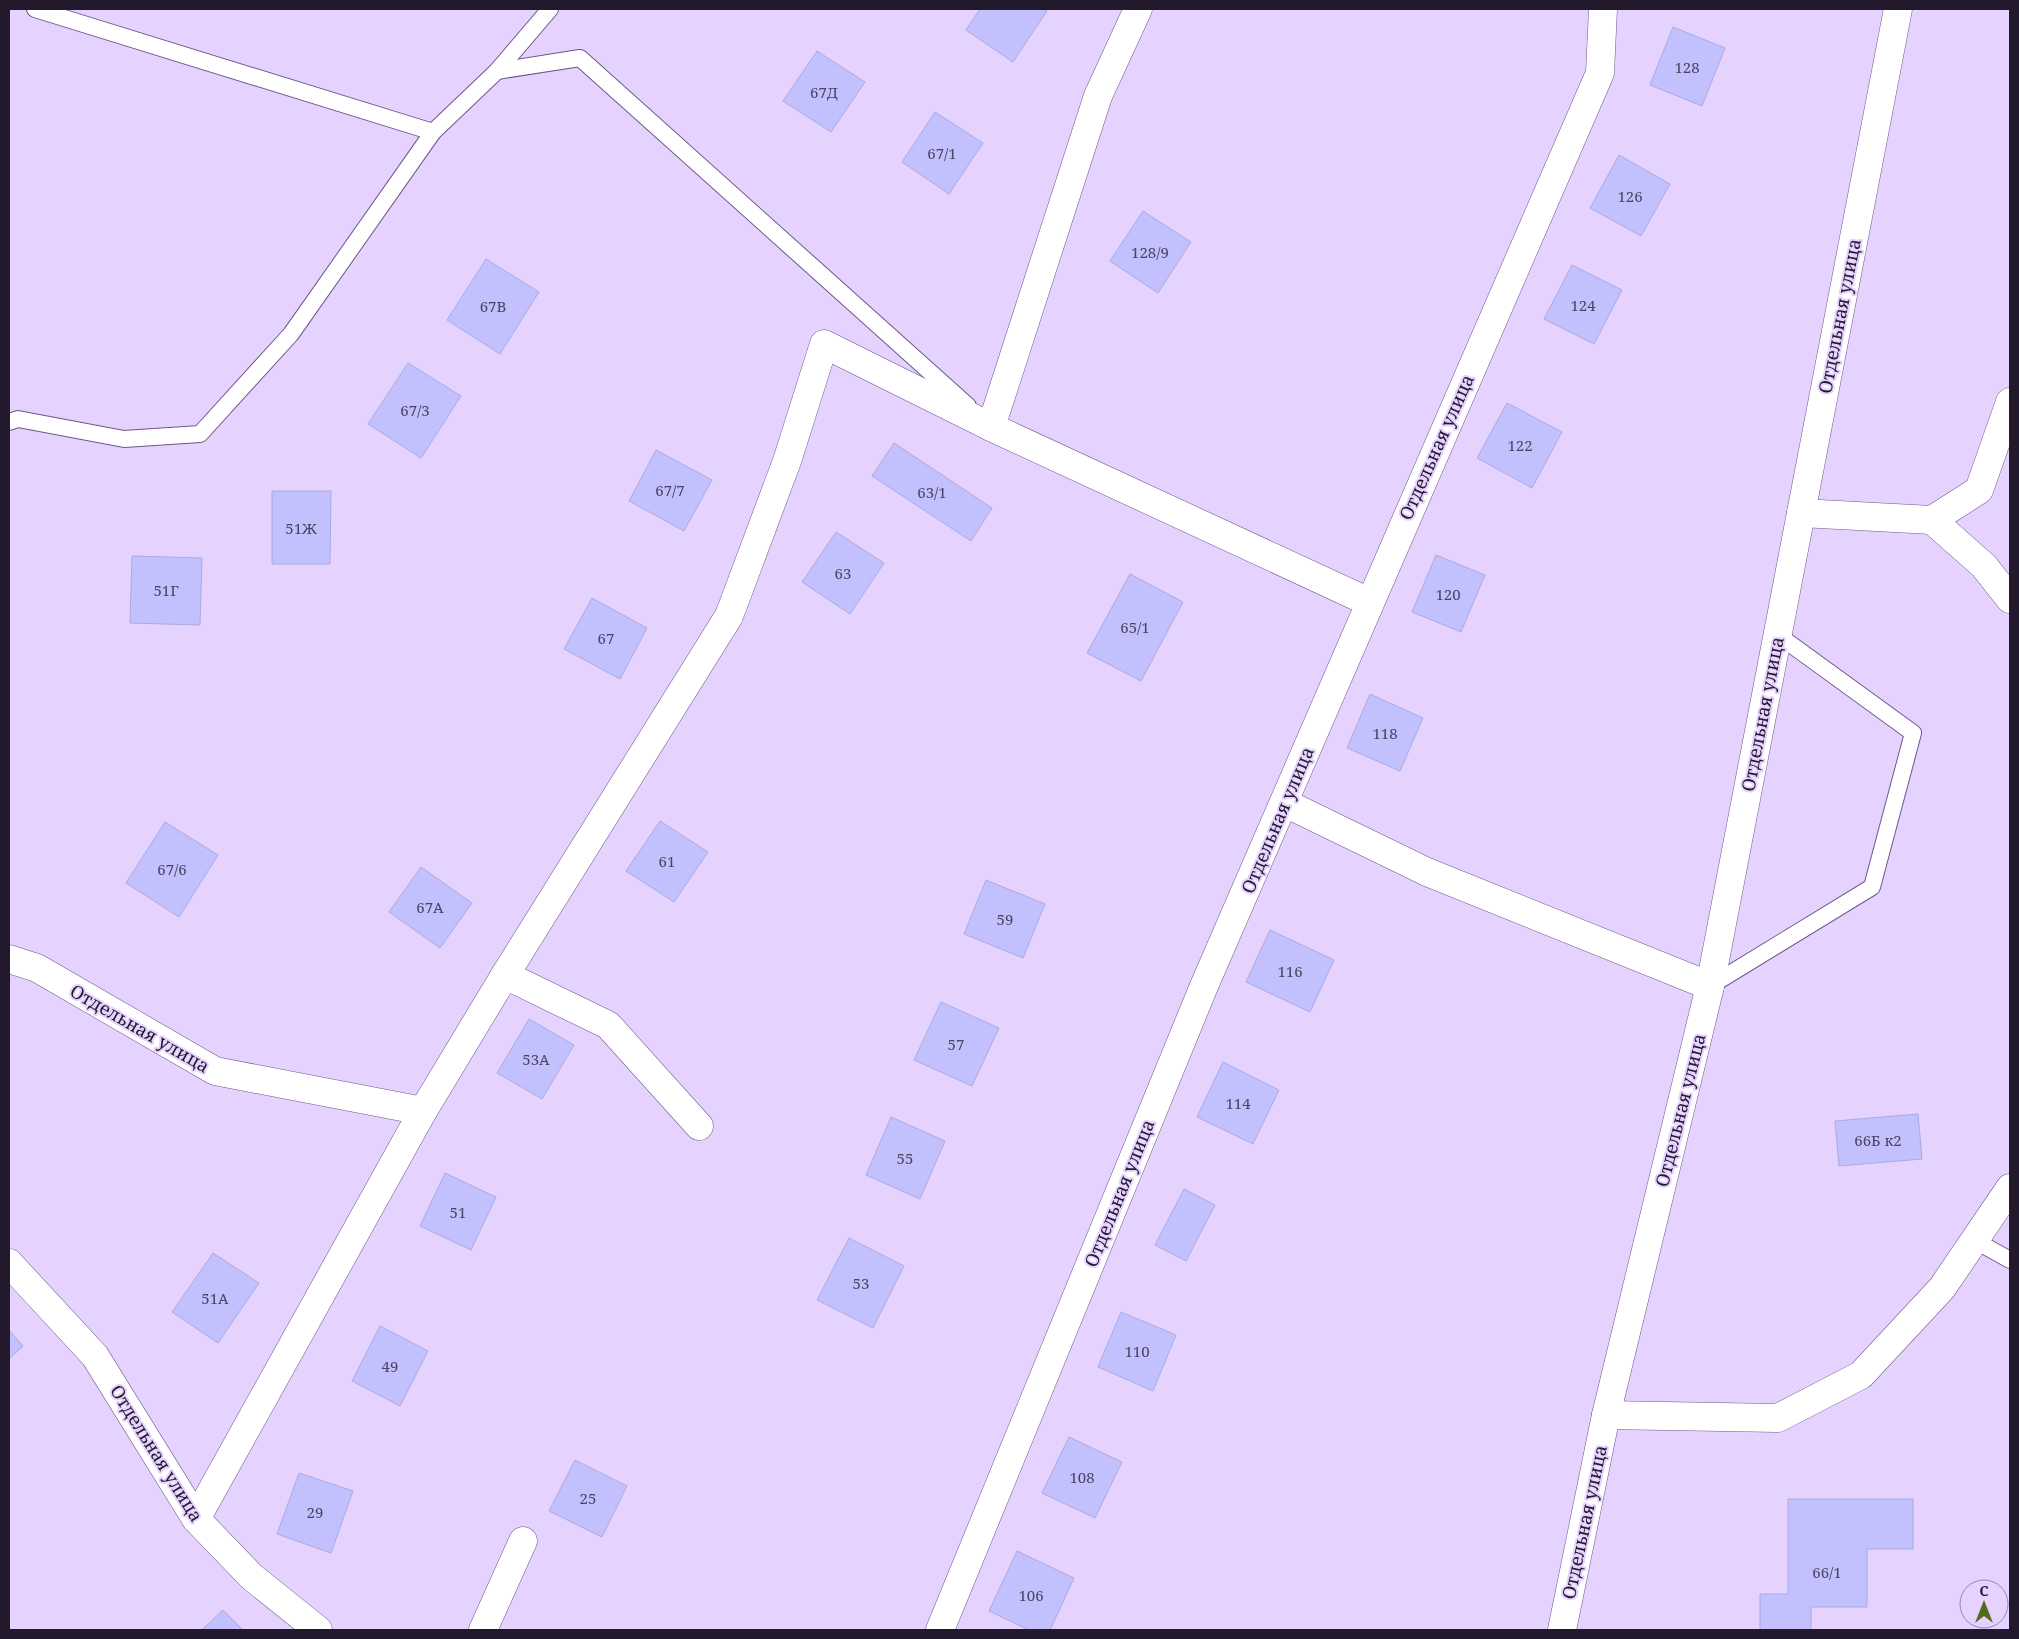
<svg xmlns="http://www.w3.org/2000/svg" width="2019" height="1639" font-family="'Noto Serif',serif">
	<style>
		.building { fill: #c2c1fd; stroke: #abaae1 }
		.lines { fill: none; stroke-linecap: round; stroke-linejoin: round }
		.lane-casing { stroke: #6e5888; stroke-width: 18 }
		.street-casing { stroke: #6e5888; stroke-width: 29 }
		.primary-casing { stroke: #6e5888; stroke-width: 29 }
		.lane { stroke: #fff; stroke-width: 16 }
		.street { stroke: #fff; stroke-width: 28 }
		.primary { stroke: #fff; stroke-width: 28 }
		.labels { text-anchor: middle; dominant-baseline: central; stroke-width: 4; stroke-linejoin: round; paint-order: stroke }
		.number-label { font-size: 15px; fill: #4b4361 }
		.street-label { font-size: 18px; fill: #23192d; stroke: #e5d2fe }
	</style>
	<rect width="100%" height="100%" fill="#e5d2fe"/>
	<g class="building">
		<polygon points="980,9 1043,9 1047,11 1013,62 966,30"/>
		<polygon points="1673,27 1725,48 1702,106 1650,85"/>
		<polygon points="817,51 865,82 831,132 783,101"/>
		<polygon points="935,112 983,143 949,194 902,162"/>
		<polygon points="1619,155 1670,184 1641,236 1590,208"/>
		<polygon points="1143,211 1191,242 1158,293 1110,261"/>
		<polygon points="486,259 539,292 500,354 447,320"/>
		<polygon points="1572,265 1622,290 1594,344 1544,319"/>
		<polygon points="408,363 461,396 421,458 368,424"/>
		<polygon points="1507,403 1562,432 1532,488 1477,458"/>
		<polygon points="894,443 992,508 971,541 872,476"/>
		<polygon points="656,450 712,480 684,531 629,501"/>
		<polygon points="272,491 331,491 330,564 272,564"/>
		<polygon points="836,532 884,563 850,614 802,582"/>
		<polygon points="1436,555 1485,575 1461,632 1412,612"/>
		<polygon points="132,556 202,558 200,625 130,623"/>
		<polygon points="1130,574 1183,602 1141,681 1087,653"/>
		<polygon points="592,598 647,628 620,679 564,649"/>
		<polygon points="1370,694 1423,718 1400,771 1347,748"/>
		<polygon points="660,821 708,852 674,902 626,871"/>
		<polygon points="165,822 218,855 179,917 126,883"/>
		<polygon points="421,867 472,903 440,948 389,912"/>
		<polygon points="986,880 1045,904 1023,958 964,934"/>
		<polygon points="1270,930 1334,960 1310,1012 1246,982"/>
		<polygon points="941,1002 999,1028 972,1086 914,1060"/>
		<polygon points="529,1019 574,1045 542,1099 497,1073"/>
		<polygon points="1223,1062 1279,1090 1253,1144 1197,1117"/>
		<polygon points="1918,1114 1922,1159 1839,1166 1835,1121"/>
		<polygon points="891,1117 945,1141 920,1199 866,1175"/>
		<polygon points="445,1173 496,1197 471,1250 420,1226"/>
		<polygon points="1184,1189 1215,1205 1186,1261 1155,1245"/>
		<polygon points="849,1238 904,1266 873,1328 817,1300"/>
		<polygon points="213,1253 259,1283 218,1343 172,1312"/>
		<polygon points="1121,1312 1176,1335 1153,1391 1098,1367"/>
		<polygon points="380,1326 428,1351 400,1406 352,1381"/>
		<polygon points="9,1330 23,1346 9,1359"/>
		<polygon points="1069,1437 1122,1462 1095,1518 1042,1493"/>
		<polygon points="575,1460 627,1486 602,1537 549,1511"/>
		<polygon points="299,1473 353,1491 331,1553 277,1534"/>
		<polygon points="1788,1499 1913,1499 1913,1549 1867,1549 1867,1607 1811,1607 1811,1630 1760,1630 1760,1594 1788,1594"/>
		<polygon points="1017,1551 1074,1578 1050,1630 1029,1630 989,1611"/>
		<polygon points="223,1610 243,1630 202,1630"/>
	</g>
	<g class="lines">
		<g class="lane-casing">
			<g id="lane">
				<polyline points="35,9 433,132"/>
				<polyline points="497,71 580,58 968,406"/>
				<polyline points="9,422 18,419 124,439 200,434 291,334 433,132 497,71 550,9"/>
				<polyline points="1710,986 1872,887 1913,733 1778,635"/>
				<polyline points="1974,1240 2010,1260"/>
			</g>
		</g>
		<g class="street-casing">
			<g id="street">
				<polyline points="991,427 1098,96 1138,9"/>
				<polyline points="1801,513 1932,520 1979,490 2010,402"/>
				<polyline points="1932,520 1984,566 2010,599"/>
				<polyline points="1285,803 1427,872 1710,986"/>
				<polyline points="9,959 37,968 215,1071 423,1111"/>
				<polyline points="505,975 608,1025 699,1126"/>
				<polyline points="9,1263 95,1356 196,1519 252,1577 318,1630"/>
				<polyline points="1606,1415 1778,1418 1861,1375 1942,1288 2010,1188"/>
				<polyline points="196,1519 423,1111 505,975 729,616 787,461 824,344 991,427 1369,602"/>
				<polyline points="483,1630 523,1541"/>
				<polyline points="940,1630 1204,986 1600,73 1603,9"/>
			</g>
		</g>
		<g class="primary-casing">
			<polyline id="primary" points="1562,1630 1606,1415 1710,986 1898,9"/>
		</g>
		<use href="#lane" class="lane"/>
		<use href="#street" class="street"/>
		<use href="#primary" class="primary"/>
	</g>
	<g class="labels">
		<g class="number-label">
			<text x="1687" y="67">128</text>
			<text x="824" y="92">67Д</text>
			<text x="942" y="153">67/1</text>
			<text x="1630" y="196">126</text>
			<text x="1150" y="252">128/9</text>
			<text x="1583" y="305">124</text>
			<text x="493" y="306">67В</text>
			<text x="415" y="410">67/3</text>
			<text x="1520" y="445">122</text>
			<text x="670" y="490">67/7</text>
			<text x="932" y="492">63/1</text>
			<text x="301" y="528">51Ж</text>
			<text x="843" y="573">63</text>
			<text x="166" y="590">51Г</text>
			<text x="1448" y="594">120</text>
			<text x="1135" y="627">65/1</text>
			<text x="606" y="638">67</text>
			<text x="1385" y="733">118</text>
			<text x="667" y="861">61</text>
			<text x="172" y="869">67/6</text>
			<text x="430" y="907">67А</text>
			<text x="1005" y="919">59</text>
			<text x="1290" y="971">116</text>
			<text x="956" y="1044">57</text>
			<text x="536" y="1059">53А</text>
			<text x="1238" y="1103">114</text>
			<text x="1878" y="1140">66Б к2</text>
			<text x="905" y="1158">55</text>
			<text x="458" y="1212">51</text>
			<text x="861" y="1283">53</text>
			<text x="215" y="1298">51А</text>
			<text x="1137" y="1351">110</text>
			<text x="390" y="1366">49</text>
			<text x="1082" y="1477">108</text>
			<text x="588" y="1498">25</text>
			<text x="315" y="1512">29</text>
			<text x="1827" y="1572">66/1</text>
			<text x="1031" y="1595">106</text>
		</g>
		<g class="street-label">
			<text transform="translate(1839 316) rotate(-79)">Отдельная улица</text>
			<text transform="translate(1436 447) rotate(-66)">Отдельная улица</text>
			<text transform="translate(1762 714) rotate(-79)">Отдельная улица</text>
			<text transform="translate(1277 820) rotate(-67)">Отдельная улица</text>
			<text transform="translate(140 1028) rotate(30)">Отдельная улица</text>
			<text transform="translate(1680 1110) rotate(-76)">Отдельная улица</text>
			<text transform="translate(1119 1193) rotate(-68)">Отдельная улица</text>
			<text transform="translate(157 1453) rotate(58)">Отдельная улица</text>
			<text transform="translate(1584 1522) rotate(-78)">Отдельная улица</text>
		</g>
	</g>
	<rect width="2019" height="1639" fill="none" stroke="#23192d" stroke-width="20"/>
	<g transform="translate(1984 1604)"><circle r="24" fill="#e5d2fe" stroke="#9788aa"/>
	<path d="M0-4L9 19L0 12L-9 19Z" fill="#536b1c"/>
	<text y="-8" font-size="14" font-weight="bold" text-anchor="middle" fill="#23192d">С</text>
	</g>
</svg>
